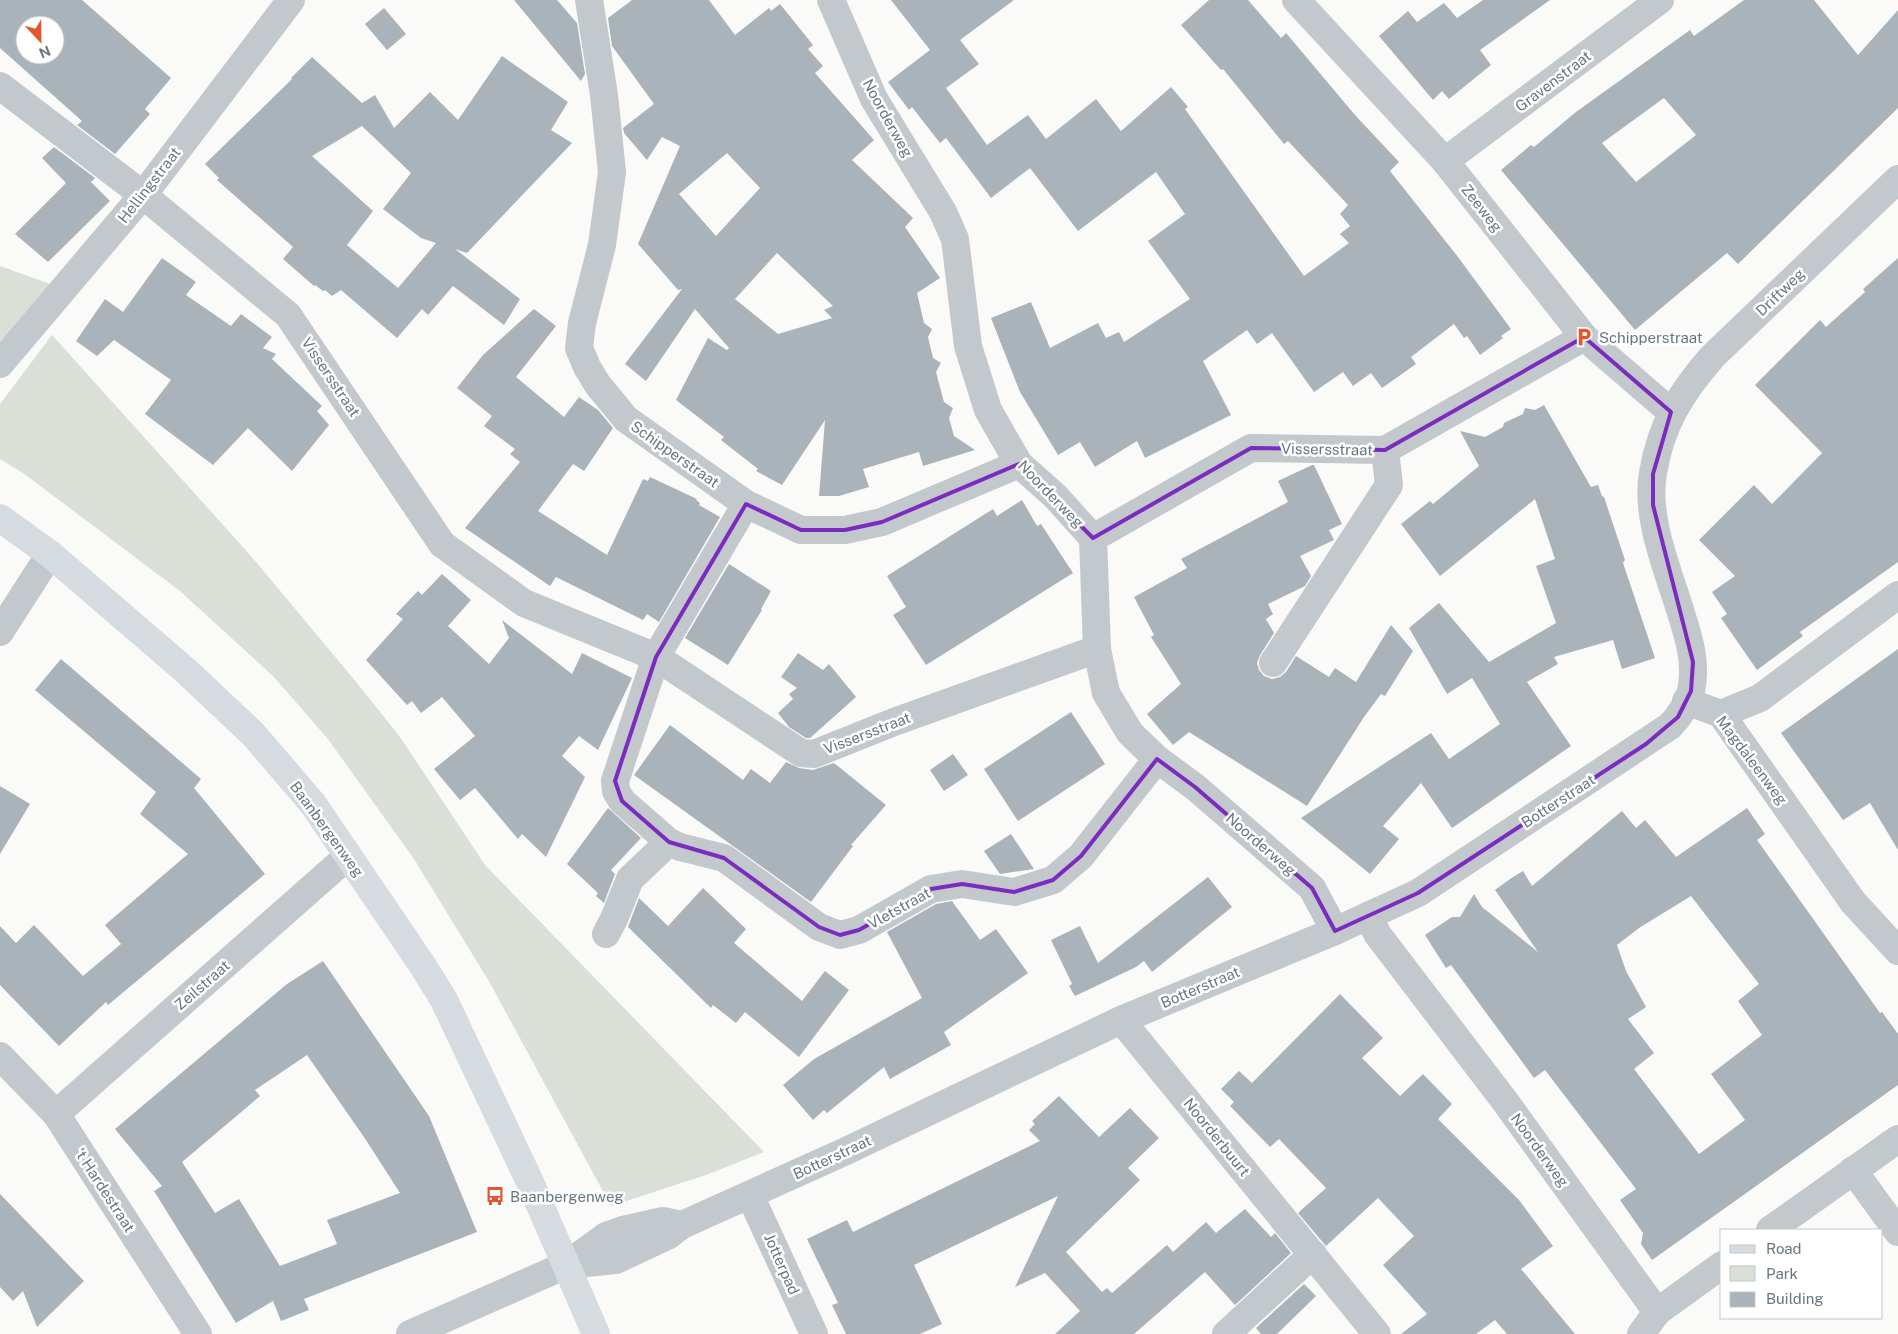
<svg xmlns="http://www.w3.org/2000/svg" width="1898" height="1334" font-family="'Public Sans',sans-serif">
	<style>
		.green { fill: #dadfd7 }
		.building { fill: #aab3b9; fill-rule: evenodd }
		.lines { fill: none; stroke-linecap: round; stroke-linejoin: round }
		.minor { stroke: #c3c8cc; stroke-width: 28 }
		.secondary { stroke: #d6dbdf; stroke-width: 28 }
		.marked { fill: none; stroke: #7b2cbf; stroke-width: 4; stroke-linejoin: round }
		.labels { text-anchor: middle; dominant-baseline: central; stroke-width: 5; stroke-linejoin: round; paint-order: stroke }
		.street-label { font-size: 15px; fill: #657683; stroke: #fff }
		.poi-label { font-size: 15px; fill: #657683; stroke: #fff; text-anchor: start }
	</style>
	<rect width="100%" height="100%" fill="#fafaf8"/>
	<g class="green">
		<polygon points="0,266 53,285 0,346"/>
		<polygon points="52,335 251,556 357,683 400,737 485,865 764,1152 706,1175 611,1206 490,983 414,859 328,739 274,677 180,591 23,473 0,459 0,404"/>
	</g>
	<g class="building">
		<path d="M0,0H82L171,78L145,109L150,114L115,154L77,125L82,121L0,48ZM25,25H55V55H25Z"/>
		<polygon points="514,0 557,0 577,23 585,74 581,81"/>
		<path d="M632,0H709L735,35L769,8L771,11L780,4L813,45L808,49L823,66L815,73L874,140L852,160L913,218L905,227L940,278L917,293L924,323L932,329L928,337L933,358L941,363L936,372L944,402L953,408L949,418L954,436L975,450L923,466L919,452L863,469L869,487L839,496H819L825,420L782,485L756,471L758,469L721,440L724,437L676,400L708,338L727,350L729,348L695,309L646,381L625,364L682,289L678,290L638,244L680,146L662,137L647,160L624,133L623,128L654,104L612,46L608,18ZM727,153L760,188L716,236L679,194ZM777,253L833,306L824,310L832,318L778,334L735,299Z"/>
		<polygon points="891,0 1014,0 960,40 979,64 946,88 987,145 1028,115 1046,139 1096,99 1121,131 1171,87 1188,107 1185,109 1304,276 1349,243 1340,234 1350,226 1340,214 1348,205 1288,141 1284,144 1223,69 1221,70 1181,25 1209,0 1248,0 1281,38 1286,33 1355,115 1399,162 1390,171 1458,257 1511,329 1501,336 1503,338 1480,355 1467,336 1464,338 1454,324 1411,357 1416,364 1382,388 1371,373 1353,386 1343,372 1314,392 1272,333 1257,344 1247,330 1203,361 1231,415 1145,458 1137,441 1095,467 1080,442 1058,455 1020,392 991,318 1031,302 1050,348 1098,323 1106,338 1119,332 1124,342 1190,299 1148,241 1185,214 1156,172 1078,231 1030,168 991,198 946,138 940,143 912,107 909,110 888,82 930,50"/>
		<polygon points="1483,0 1550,0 1480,50 1491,65 1449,99 1442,91 1433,100 1379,36 1408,11 1417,22 1444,3 1457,18"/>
		<path d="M1744,0H1814L1858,55L1898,10V108L1738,264L1727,253L1635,330L1501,170L1531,145L1534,147L1576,112L1690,30L1694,36ZM1664,98L1696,135L1636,182L1602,143Z"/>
		<polygon points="384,8 406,34 387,50 365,24"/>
		<path d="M502,56L568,102L551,130L572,143L467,253L455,249L520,299L504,325L453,286L428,315L422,309L397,338L341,290L332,296L325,290L323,291L315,285L314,286L283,259L293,247L217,180L219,178L205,164L292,79L291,78L312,57L362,103L375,95L394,128L430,92L458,120ZM362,126L411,173L383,209L421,238L436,243L398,288L347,245L373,211L312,156Z"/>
		<polygon points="54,147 95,178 91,182 110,201 48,262 15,234 66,183 42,158"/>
		<polygon points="162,258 196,282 186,295 231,326 241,314 272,337 263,348 276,354 272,359 322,406 317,411 329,425 292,471 248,428 213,465 145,414 171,380 114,340 97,356 76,341 105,299 123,312"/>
		<polygon points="1898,258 1898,562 1800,632 1803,636 1757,670 1721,618 1727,614 1712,592 1735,576 1699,540 1754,485 1772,504 1822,453 1755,385 1820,320 1826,327 1865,292 1863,289"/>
		<polygon points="534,309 556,326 516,377 564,417 579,397 598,410 613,428 584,471 573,464 538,511 607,555 643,479 648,481 650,477 697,499 696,500 700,503 699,505 720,517 659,622 647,614 643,620 556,577 550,586 465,528 520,462 510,454 515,449 484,426 492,416 457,388 483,355"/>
		<polygon points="1544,405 1591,487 1598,485 1602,496 1604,497 1625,560 1623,563 1655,658 1622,669 1613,640 1554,657 1558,664 1527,682 1571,746 1452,828 1421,783 1383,826 1399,839 1370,874 1301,818 1431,733 1449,759 1500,724 1472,678 1447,694 1409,628 1439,603 1489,662 1556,623 1536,566 1555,559 1535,499 1440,576 1401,524 1430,501 1433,504 1479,466 1460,431 1485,437 1503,427 1504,423 1523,414 1525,408 1535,410"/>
		<polygon points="1312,465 1314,465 1342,524 1329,530 1334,540 1300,556 1311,576 1305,586 1268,604 1273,614 1266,619 1274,633 1260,655 1257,663 1259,670 1264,676 1272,679 1280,677 1286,672 1296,656 1329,677 1335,668 1356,682 1391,625 1413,651 1385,696 1381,694 1364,717 1307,806 1189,732 1173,745 1147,714 1181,684 1151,637 1154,635 1134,597 1187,568 1181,559 1288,502 1278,481"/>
		<polygon points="1022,500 1037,526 1041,524 1073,573 926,665 893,615 906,607 887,576 993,509 997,516"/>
		<polygon points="729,564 771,591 761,609 762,610 728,665 685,638"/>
		<polygon points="442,574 471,600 448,626 489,664 509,638 502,620 572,674 582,653 632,678 598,750 579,736 562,756 585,777 546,857 522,834 518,839 475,788 460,800 434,769 475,736 442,697 421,713 412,701 407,705 366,660 403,619 396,614 418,591 422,595"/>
		<polygon points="1898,649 1898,850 1870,803 1843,820 1781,733"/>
		<polygon points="798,653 823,670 829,664 856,697 810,738 806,738 789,727 778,713 793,699 789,694 797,688 781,677"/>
		<polygon points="61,659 201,779 194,788 265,874 108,1005 106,1002 59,1046 0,985 0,926 16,943 34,925 83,976 121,944 105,925 188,854 140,814 156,792 35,690"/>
		<polygon points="1071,712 1105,764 1018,821 984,769"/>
		<polygon points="670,725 743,780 751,769 770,783 786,762 799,768 813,770 834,763 886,805 851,845 853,846 811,902 634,775"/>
		<polygon points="953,754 968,775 944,791 930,770"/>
		<polygon points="0,786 30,804 0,854"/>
		<polygon points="608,808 641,838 611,870 615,874 604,903 596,896 598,893 567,864"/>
		<path d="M1747,808L1765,834L1757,840L1880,1013L1882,1012L1898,1034V1085L1652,1260L1641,1244L1643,1233L1620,1200L1636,1189L1545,1070L1534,1078L1451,965L1446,968L1425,935L1452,917H1460L1474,894L1482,907L1538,952L1495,890L1510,879L1523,871L1532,886L1622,811L1636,828L1645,820L1676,857ZM1691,896L1759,984L1738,1001L1762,1035L1711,1074L1745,1120L1699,1154L1634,1069L1654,1053L1628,1019L1646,1007L1626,971L1617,945L1639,928Z"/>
		<polygon points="1011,834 1034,869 1000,874 984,851"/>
		<polygon points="1208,877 1232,907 1152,972 1144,961 1136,967 1075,996 1069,986 1072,984 1051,940 1080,926 1098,963"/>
		<polygon points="703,888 746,929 734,943 802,1001 825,971 849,990 799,1057 745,1012 736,1023 713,1005 711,1008 628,927 639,898 668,926"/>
		<polygon points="952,901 980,940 996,929 1028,973 944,1032 951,1045 890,1079 884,1067 827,1113 824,1110 813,1120 783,1085 814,1059 922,998 887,932 936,904"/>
		<path d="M323,961L429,1116L477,1232L304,1299L309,1310L281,1321L273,1301L236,1323L154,1191L162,1186L115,1129L287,984ZM307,1055L366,1140L400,1193L327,1220L337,1244L280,1266L239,1199L215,1213L182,1162L260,1096L255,1090Z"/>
		<polygon points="1340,994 1383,1038 1362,1058 1400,1096 1423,1074 1452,1104 1438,1119 1519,1200 1553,1246 1521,1269 1575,1334 1507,1334 1495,1320 1476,1334 1401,1334 1427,1314 1383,1265 1414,1236 1378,1198 1326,1246 1298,1213 1326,1188 1279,1139 1270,1147 1230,1106 1234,1102 1221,1089 1239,1071 1252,1083"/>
		<polygon points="1059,1096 1099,1137 1130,1108 1159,1138 1128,1168 1140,1180 1066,1252 1102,1292 1107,1288 1112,1293 1167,1245 1173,1252 1206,1222 1216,1233 1245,1209 1271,1237 1275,1233 1291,1253 1235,1305 1205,1272 1134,1334 1055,1334 1080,1311 1045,1273 1015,1287 1058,1196 914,1265 942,1324 920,1334 846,1334 832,1305 838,1303 807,1239 847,1220 853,1232 1040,1141 1029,1130 1035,1124 1032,1121"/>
		<polygon points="0,1194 84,1281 37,1327 23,1291 13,1301 0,1287"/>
		<polygon points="1304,1284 1316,1296 1277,1334 1261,1334 1256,1328"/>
	</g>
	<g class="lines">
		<g class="minor">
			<polyline points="589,0 604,95 612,172 602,245 582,323 579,348 587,367 598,385 626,419 746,504 801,530 845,530 882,522 1019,464"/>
			<polyline points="831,0 874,99 943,212 955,239 968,346 988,410 1019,464 1055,496 1093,538 1097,649 1106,693 1130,733 1157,759 1195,787 1312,888 1335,931"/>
			<polyline points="1296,0 1445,161 1584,337 1671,412"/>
			<polyline points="0,86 143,195 288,315 442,544 524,603 656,657 801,753 814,754 894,722 1097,649"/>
			<polyline points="1445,161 1660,0"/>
			<polyline points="0,364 143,195 291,0"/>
			<polyline points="746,504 656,657 615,781 616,791 622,801 669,842 680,847 724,858 819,927 840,935 859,930 931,889 962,884 1014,892 1053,880 1081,856 1157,759"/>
			<polyline points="1093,538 1251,448 1385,450 1584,337"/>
			<polyline points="0,632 50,554"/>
			<polyline points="1273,663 1389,485 1385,450"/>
			<polyline points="1686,701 1721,714 1853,902 1898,951"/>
			<polyline points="1721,714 1760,698 1898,595"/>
			<polyline points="1368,916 1378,935 1504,1100 1657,1312"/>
			<polyline points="606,934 614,919 630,879 669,842"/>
			<polyline points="1121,1020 1377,1334"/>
			<polyline points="0,1056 56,1114 198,1334"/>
			<polyline points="56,1114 348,856"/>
			<polyline points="1853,1170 1898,1232"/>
			<polyline points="750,1195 814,1334"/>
			<polyline points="1770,1230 1898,1139"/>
			<path d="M566,1265L616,1260L669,1235L682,1225L844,1152L1121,1020L1335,931L1418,893L1670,726C1679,717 1688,703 1691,691C1697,664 1689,638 1681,613C1668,570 1645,518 1653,473C1661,424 1681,393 1712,357L1898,179"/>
			<polyline points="410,1334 566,1265 606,1236 623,1230 663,1221 682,1225"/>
			<polyline points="1226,1334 1313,1254"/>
			<polyline points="1641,1334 1657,1312 1722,1265"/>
		</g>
		<polyline class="secondary" points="0,518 50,554 185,670 253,734 313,804 423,966 444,1000 530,1182 596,1334"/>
	</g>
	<path class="marked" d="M1584,337L1671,412L1653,474V505L1693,662L1691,691L1678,717L1646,744L1418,893L1335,931L1312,888L1195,787L1157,759L1081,856L1053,880L1014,892L962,884L931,889L859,930L840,935L819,927L724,858L669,842L622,801L615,781L656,657L746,504L801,530H845L882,522L1019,464L1093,538L1251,448L1385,450Z"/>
	<defs>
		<g id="parking-bare" transform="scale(1.5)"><path d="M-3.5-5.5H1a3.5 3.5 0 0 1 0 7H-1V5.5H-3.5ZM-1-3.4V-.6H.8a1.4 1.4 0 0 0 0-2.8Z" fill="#e4572e" stroke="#fff" stroke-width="2.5" paint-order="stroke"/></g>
		<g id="bus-bare" transform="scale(1.5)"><path d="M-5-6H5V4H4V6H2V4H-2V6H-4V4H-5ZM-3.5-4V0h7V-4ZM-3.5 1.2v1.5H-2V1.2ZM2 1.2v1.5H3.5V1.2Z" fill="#e4572e" stroke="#fff" stroke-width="2.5" paint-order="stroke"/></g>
	</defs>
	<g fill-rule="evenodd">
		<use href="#parking-bare" x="1584" y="337"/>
		<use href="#bus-bare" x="495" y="1196"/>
	</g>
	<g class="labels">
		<g class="street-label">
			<text transform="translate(1553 81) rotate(-37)">Gravenstraat</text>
			<text transform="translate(888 118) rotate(61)">Noorderweg</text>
			<text transform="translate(149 185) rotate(-52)">Hellingstraat</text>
			<text transform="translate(1482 208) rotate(52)">Zeeweg</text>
			<text transform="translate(1780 292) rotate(-44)">Driftweg</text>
			<text transform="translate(331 377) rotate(56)">Vissersstraat</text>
			<text transform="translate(1327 449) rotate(1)">Vissersstraat</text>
			<text transform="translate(675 454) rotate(35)">Schipperstraat</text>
			<text transform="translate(1051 494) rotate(46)">Noorderweg</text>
			<text transform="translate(867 733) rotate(-21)">Vissersstraat</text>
			<text transform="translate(1752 760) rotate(53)">Magdaleenweg</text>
			<text transform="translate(1558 801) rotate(-33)">Botterstraat</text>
			<text transform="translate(327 829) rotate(54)">Baanbergenweg</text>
			<text transform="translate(1261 844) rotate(41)">Noorderweg</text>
			<text transform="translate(899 908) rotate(-29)">Vletstraat</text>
			<text transform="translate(202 985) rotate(-41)">Zeilstraat</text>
			<text transform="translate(1200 987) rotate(-23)">Botterstraat</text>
			<text transform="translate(1217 1137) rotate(51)">Noorderbuurt</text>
			<text transform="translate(1540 1150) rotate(54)">Noorderweg</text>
			<text transform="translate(832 1157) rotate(-25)">Botterstraat</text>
			<text transform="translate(105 1190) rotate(57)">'t Hardestraat</text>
			<text transform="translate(782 1264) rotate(66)">Jotterpad</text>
		</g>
		<g class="poi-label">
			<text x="1599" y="337">Schipperstraat</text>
			<text x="510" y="1196">Baanbergenweg</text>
		</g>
	</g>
	<rect x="1720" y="1229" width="162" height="90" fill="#ffffff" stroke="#c1c8cd"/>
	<rect x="1730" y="1245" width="25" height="8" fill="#d6dbdf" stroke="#c1c8cd"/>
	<text x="1766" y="1254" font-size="15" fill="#657683">Road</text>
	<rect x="1730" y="1266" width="25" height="15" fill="#dadfd7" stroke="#c1c8cd"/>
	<text x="1766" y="1279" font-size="15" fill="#657683">Park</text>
	<rect x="1730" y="1292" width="25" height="15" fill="#aab3b9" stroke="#c1c8cd"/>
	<text x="1766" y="1304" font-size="15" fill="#657683">Building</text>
	<g transform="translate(40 40) rotate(158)"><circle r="24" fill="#ffffff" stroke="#c1c8cd"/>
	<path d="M0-4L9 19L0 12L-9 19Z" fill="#e4572e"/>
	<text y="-8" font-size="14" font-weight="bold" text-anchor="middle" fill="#657683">N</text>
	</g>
</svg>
